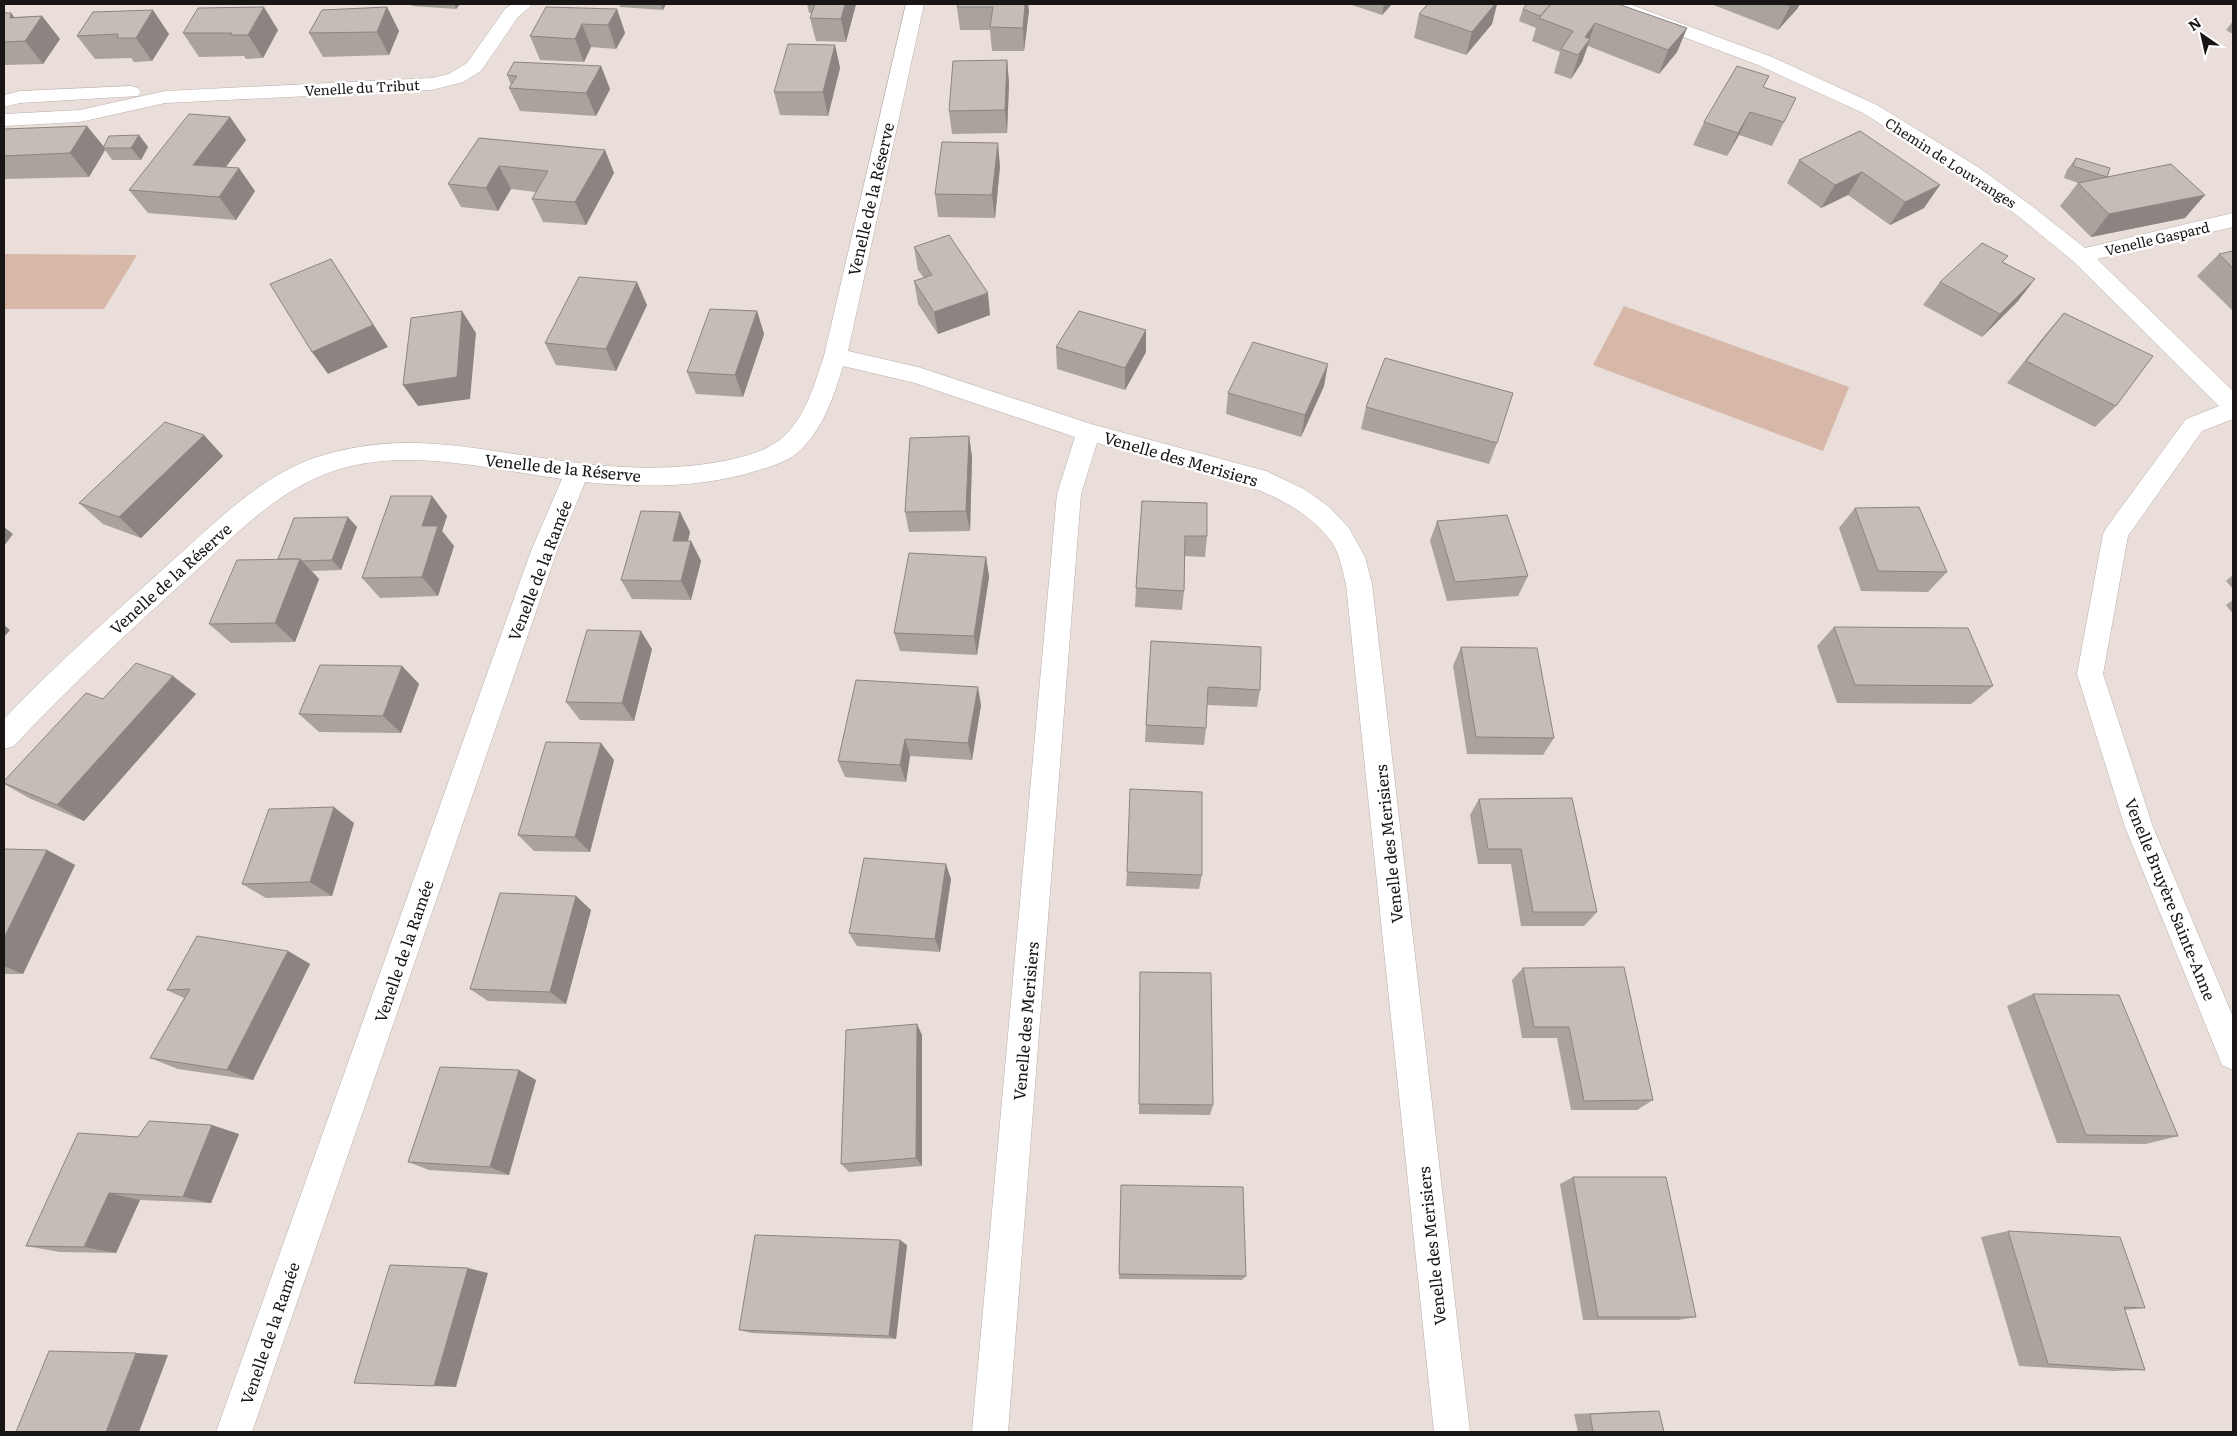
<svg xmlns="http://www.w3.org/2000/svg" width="2237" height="1436" font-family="Literata,serif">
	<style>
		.green { fill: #d7b7a7 }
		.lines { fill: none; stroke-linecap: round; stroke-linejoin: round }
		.minor-casing { stroke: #b9afaa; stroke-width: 1 }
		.minor { fill: #fff; fill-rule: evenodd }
		.wall { fill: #aaa29d }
		.shaded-wall { fill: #8b8480 }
		.building { fill: #c6bcb7; stroke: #8b8480 }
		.labels { text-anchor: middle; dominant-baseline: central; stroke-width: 5; stroke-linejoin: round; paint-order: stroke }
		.far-street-label { font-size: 14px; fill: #191514; stroke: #fff }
		.street-label { font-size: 16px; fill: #191514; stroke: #fff }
	</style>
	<rect width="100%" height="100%" fill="#e9ded9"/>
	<g class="green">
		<polygon points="4,254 137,255 104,309 4,309"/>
		<polygon points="1624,306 1849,387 1823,451 1593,365"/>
	</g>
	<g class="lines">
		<g class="minor-casing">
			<g id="minor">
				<polygon points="512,4 533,4 518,17 481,71 463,82 432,90 165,103 80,122 4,126 4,114 80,110 165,91 432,78 449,74 467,63 505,9"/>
				<path d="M906,4H924L848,351L918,367L1091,424L1266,471L1304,489L1328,506L1349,528L1365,557L1372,584L1470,1432H1434L1346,584C1342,569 1340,554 1331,541C1296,496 1240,483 1188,468C1158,460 1127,452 1097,443L1081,494L1008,1432H972L1057,494L1075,437L915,383L843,366C834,396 822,432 797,453C786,462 772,466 759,470C702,488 643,488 585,482L557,551L252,1432H216L531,551L562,479C494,470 420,450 351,466C283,482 238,533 188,578C128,632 69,687 14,746L4,749V719C57,663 115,613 172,561C216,522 258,478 314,458C347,447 381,442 416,443C458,444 500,452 542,458C605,468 671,473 733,459C750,455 768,450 782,438C806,417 814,385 824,356Z"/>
				<polygon points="1604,4 1629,4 1772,57 1877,105 1978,167 2032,206 2085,248 2233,213 2233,227 2097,259 2233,391 2233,419 2202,431 2128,536 2103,674 2153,827 2233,1017 2233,1070 2222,1065 2125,827 2077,674 2103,534 2107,527 2186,419 2219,406 2073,261 2018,216 1964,177 1863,113 1758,65 1607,8"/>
				<polygon points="131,86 138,88 141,92 138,96 20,103 4,107 4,95 20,91"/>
			</g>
		</g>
		<use href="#minor" class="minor"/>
	</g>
	<g class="wall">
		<polygon points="411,4 460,4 456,9 412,6"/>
		<polygon points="619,4 666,4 663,10 620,7"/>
		<polygon points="807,4 856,4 846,42 816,41 810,18 812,13 809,13"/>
		<polygon points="958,4 1029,10 1024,51 992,51 990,30 960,30 957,7"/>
		<polygon points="1349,4 1392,4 1382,15"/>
		<polygon points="1428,4 1497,4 1492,24 1466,55 1414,38 1419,14"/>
		<polygon points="1711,4 1800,4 1797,9 1778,30"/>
		<polygon points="387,7 399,31 389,55 323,57 309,33"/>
		<polygon points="617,9 625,33 616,49 591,47 584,62 540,60 530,36"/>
		<polygon points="1523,9 1687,28 1677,52 1659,74 1588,46 1582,62 1571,79 1554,73 1560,52 1532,41 1536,28 1519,21"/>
		<polygon points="93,12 169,34 152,61 134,62 131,58 95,59 77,36"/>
		<polygon points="4,13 11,13 14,17 42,16 60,39 43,64 4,65"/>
		<polygon points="2233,21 2233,34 2226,30"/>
		<polygon points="278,30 263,58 246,59 244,56 199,57 183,33"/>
		<polygon points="835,45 840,68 828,116 780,115 774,92"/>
		<polygon points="1007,60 1009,83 1007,133 952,134 949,111"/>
		<polygon points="601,66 610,89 596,116 520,111 509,88 511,85 507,75"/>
		<polygon points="1769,76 1763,88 1796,98 1772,146 1739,135 1727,156 1693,145 1704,122"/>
		<polygon points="230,117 246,140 226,167 255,191 236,220 148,213 129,190"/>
		<polygon points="4,129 104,147 139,135 148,147 141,160 112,160 105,150 89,177 4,179"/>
		<polygon points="1860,131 1924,208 1890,225 1848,195 1821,208 1787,183 1799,160"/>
		<polygon points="479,138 605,150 614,173 586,225 543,222 532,199 536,192 511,189 498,211 461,207 448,184"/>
		<polygon points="2076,158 2108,177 2185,218 2091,237 2060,206 2078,183 2064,178 2067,170"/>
		<polygon points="1000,166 995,218 938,217 935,194"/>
		<polygon points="914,247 990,315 938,334 918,304 914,281 924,278 918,270"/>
		<polygon points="2233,251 2233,311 2197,276 2219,254"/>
		<polygon points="2003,262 2035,279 2017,302 1982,337 1923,305 1940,282"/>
		<polygon points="647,305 616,371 556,365 545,343"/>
		<polygon points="757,311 764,334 743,397 696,394 687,372"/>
		<polygon points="2064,313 2116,406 2095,427 2007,383 2045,335"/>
		<polygon points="1056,347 1146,352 1125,390 1057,369"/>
		<polygon points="1324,386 1301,437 1226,414 1228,393"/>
		<polygon points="1366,407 1497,443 1489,464 1361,429"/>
		<polygon points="969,436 972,457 970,531 909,532 905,512"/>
		<polygon points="223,456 141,538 103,524 79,503"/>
		<polygon points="432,496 447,516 442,531 454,546 438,596 380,598 362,578"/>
		<polygon points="1142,501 1207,536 1205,557 1185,556 1184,591 1182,610 1135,607 1136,588"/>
		<polygon points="1855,508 1947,572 1928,592 1861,591 1839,528"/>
		<polygon points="680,512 690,532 688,541 691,541 701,561 691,600 632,599 621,580"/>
		<polygon points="1437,521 1528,576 1518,596 1447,601 1430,541"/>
		<polygon points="357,527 341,570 312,571 319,579 295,642 231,643 209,624 278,559"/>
		<polygon points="986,557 989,577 977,655 900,651 894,633"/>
		<polygon points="2233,575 2233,589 2226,581"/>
		<polygon points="2233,600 2233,614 2226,605"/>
		<polygon points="1834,627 1993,686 1971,704 1837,703 1817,646"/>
		<polygon points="1151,641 1260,690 1257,707 1207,705 1206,728 1204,745 1145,742"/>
		<polygon points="1461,647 1554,738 1543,755 1467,754 1453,666"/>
		<polygon points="652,649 634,721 580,720 566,702"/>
		<polygon points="402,666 419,684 401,733 319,732 299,714"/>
		<polygon points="196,694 84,821 31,799 4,784 103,699"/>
		<polygon points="981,705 972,760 910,756 906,782 845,777 838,761"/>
		<polygon points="614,760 590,852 534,851 518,835"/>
		<polygon points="1479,799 1597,912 1584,926 1521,926 1511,864 1478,864 1470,815"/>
		<polygon points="354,823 332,896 266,898 242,884"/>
		<polygon points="4,849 47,850 75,865 23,974 4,974"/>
		<polygon points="1127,872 1202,875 1199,889 1126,886"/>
		<polygon points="951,879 940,952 857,946 849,933"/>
		<polygon points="576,896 591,910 566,1004 488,1001 470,989"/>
		<polygon points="288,951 310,964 253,1080 178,1069 150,1058 184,998 167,990"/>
		<polygon points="1523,968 1653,1100 1637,1110 1571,1110 1557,1038 1522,1038 1512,980"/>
		<polygon points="1140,972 1213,1105 1210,1115 1139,1114"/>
		<polygon points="2033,994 2178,1136 2146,1144 2057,1143 2007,1006"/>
		<polygon points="922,1035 922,1166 849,1172 841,1164"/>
		<polygon points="536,1080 509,1175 429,1170 408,1162"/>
		<polygon points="239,1134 211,1203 140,1200 116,1253 60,1252 26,1246 138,1137"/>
		<polygon points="1573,1177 1696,1317 1678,1320 1583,1320 1560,1184"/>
		<polygon points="1121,1185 1246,1276 1242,1280 1119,1279"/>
		<polygon points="2008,1231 2145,1308 2125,1310 2145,1370 2112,1371 2019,1366 1981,1237"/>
		<polygon points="907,1245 896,1339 751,1333 739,1330"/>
		<polygon points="1641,1411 1659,1411 1664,1432 1578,1432 1574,1414"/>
	</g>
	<g class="shaded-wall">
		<polygon points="454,4 460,4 456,9"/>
		<polygon points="661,4 666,4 663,10"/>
		<polygon points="845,4 856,4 846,42 841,19"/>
		<polygon points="1025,4 1028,4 1029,10 1024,51 1023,28"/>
		<polygon points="1384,4 1392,4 1382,15"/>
		<polygon points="1495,4 1497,4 1492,24 1466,55 1472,32"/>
		<polygon points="1792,4 1800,4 1797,9 1778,30 1790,6"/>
		<polygon points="264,7 278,30 263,58 248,35"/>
		<polygon points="387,7 399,31 389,55 377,32"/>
		<polygon points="617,9 625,33 616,49 608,25"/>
		<polygon points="153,10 169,34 152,61 136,38"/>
		<polygon points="11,13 28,35 42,16 60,39 43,64 25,41 10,18"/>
		<polygon points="1595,23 1582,62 1571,79 1585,37"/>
		<polygon points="582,24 591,47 584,62 575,39"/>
		<polygon points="1687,28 1677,52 1659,74 1668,50"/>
		<polygon points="835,45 840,68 828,116 823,92"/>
		<polygon points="1007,60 1009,83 1007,133 1005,110"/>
		<polygon points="601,66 610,89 596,116 586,93"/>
		<polygon points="1750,112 1739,135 1727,156 1738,133"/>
		<polygon points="230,117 246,140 210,188 193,165"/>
		<polygon points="87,126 105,148 103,148 105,150 89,177 70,153"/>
		<polygon points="139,135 148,147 141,160 131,148"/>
		<polygon points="998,143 1000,166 995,218 992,195"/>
		<polygon points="605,150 614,173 586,225 575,202"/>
		<polygon points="499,166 511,189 498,211 486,188"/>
		<polygon points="239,168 255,191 236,220 219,197"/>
		<polygon points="1862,172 1848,195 1821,208 1835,185"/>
		<polygon points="1940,185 1924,208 1890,225 1905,202"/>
		<polygon points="2205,195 2185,218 2091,237 2109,214"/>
		<polygon points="331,259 388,347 328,374 312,352"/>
		<polygon points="2035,279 2017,302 1982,337 2000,314"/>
		<polygon points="637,282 647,305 616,371 606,349"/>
		<polygon points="988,293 990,315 938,334 934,312"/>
		<polygon points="462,311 476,333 470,399 418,406 403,385"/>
		<polygon points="757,311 764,334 743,397 735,375"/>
		<polygon points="1146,330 1146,352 1125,390 1125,368"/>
		<polygon points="1328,364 1324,386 1301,437 1305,415"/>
		<polygon points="204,435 223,456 141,538 119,517"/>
		<polygon points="969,436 972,457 970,531 966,511"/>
		<polygon points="432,496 447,516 442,531 454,546 438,596 422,577 422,526"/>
		<polygon points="680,512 690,532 683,561 673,541"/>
		<polygon points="348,517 357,527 341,570 332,560"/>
		<polygon points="4,527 13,534 4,546"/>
		<polygon points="691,541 701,561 691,600 681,581"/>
		<polygon points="986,557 989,577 977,655 974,636"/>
		<polygon points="300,559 319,579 295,642 275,623"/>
		<polygon points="4,625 10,630 4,637"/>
		<polygon points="641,631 652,649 634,721 622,703"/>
		<polygon points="402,666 419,684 401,733 383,716"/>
		<polygon points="173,676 196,694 84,821 57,805"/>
		<polygon points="978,687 981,705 972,760 968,743"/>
		<polygon points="905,739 910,756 906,782 900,765"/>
		<polygon points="601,743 614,760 590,852 575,837"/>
		<polygon points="334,807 354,823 332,896 310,882"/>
		<polygon points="47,850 75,865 23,974 4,966 4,938"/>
		<polygon points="946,864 951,879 940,952 935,939"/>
		<polygon points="576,896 591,910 566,1004 550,992"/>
		<polygon points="288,951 310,964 253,1080 227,1070"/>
		<polygon points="917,1024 922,1035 922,1166 916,1158"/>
		<polygon points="519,1070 536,1080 509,1175 490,1167"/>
		<polygon points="212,1125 239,1134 211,1203 183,1197"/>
		<polygon points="109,1193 140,1200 116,1253 84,1247"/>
		<polygon points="900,1240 907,1245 896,1339 889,1336"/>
		<polygon points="468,1268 488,1273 456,1387 434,1386"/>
		<polygon points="136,1353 168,1355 139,1432 106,1432"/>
	</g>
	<g class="building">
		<polygon points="815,4 845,4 841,19 810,18"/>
		<polygon points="958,4 1025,4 1023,28 990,27 993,7 957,7"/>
		<polygon points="1428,4 1495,4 1472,32 1419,14"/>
		<polygon points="1527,4 1551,4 1540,16 1523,9"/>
		<polygon points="1551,4 1618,4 1687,28 1668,50 1595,23 1585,37 1590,39 1578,55 1561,49 1573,31 1539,18"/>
		<polygon points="1783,4 1792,4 1790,6"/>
		<polygon points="264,7 248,35 231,35 232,33 183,33 198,8"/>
		<polygon points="387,7 377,32 309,33 322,10"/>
		<polygon points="546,7 617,9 608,25 582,24 575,39 530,36"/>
		<polygon points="153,10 136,38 117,38 118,34 77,36 93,12"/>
		<polygon points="4,13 11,13 10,18 42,16 25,41 4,42"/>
		<polygon points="788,44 835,45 823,92 774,92"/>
		<polygon points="1007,60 1005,110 949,111 953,61"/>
		<polygon points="514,62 601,66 586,93 509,88 517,76 507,75"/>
		<polygon points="1737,66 1769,76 1763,87 1796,98 1784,122 1750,112 1738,133 1704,122"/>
		<polygon points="189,114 230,117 193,165 239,168 219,197 129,190"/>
		<polygon points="87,126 70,153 4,156 4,129"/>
		<polygon points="1860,131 1940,185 1905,202 1862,172 1835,185 1799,160"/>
		<polygon points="139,135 131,148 103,148 109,136"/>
		<polygon points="479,138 605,150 575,202 532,199 548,171 499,166 486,188 448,184"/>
		<polygon points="942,142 998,143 992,195 935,194"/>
		<polygon points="2076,158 2110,168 2107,177 2073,166"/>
		<polygon points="2171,164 2205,195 2109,214 2078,183"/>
		<polygon points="949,235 988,293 934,312 914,281 932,275 914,247"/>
		<polygon points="1982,243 2008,256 2002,262 2035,279 2000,314 1940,282"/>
		<polygon points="2233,251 2233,268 2219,254"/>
		<polygon points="331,259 373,325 312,352 270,284"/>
		<polygon points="579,277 637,282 606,349 545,343"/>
		<polygon points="710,309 757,311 735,375 687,372"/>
		<polygon points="462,311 457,377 403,385 411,318"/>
		<polygon points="1079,311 1146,330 1125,368 1056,347"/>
		<polygon points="2064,313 2153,356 2116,406 2026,361"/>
		<polygon points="1253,342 1328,364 1305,415 1228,393"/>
		<polygon points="1385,358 1513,393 1497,443 1366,407"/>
		<polygon points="165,422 204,435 119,517 79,503"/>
		<polygon points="969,436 966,511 905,512 910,438"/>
		<polygon points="391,496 432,496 422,526 438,526 422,577 362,578"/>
		<polygon points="1142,501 1207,503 1207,536 1185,536 1184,591 1136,588"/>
		<polygon points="1919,507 1947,572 1878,571 1855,508"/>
		<polygon points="641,511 680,512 673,541 691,541 681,581 621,580"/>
		<polygon points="1507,515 1528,576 1455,582 1437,521"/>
		<polygon points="348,517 332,560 302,561 300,559 278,559 294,518"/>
		<polygon points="909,553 986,557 974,636 894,633"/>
		<polygon points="300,559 275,623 209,624 237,560"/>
		<polygon points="1834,627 1968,628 1993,686 1855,685"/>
		<polygon points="587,630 641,631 622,703 566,702"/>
		<polygon points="1151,641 1261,647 1260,690 1208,687 1206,728 1146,725"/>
		<polygon points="1461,647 1537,648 1554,738 1476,737"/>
		<polygon points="136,663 173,676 57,805 4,783 4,781 86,693 103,699"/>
		<polygon points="320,665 402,666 383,716 299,714"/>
		<polygon points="856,680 978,687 968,743 905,739 900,765 838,761"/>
		<polygon points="546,742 601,743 575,837 518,835"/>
		<polygon points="1130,789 1202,792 1202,875 1127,872"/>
		<polygon points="1572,798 1597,912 1533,912 1521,849 1488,849 1479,799"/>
		<polygon points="334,807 310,882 242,884 269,809"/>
		<polygon points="4,849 47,850 4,938"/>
		<polygon points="864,858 946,864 935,939 849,933"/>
		<polygon points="500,893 576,896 550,992 470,989"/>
		<polygon points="197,936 288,951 227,1070 150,1058 190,989 167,990"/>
		<polygon points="1624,967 1653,1100 1584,1101 1569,1027 1534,1027 1523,968"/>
		<polygon points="1140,972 1211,973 1213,1105 1139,1104"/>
		<polygon points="2033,994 2119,995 2178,1136 2086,1135"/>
		<polygon points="917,1024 916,1158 841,1164 846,1030"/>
		<polygon points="440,1067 519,1070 490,1167 408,1162"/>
		<polygon points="149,1121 212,1125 183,1197 109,1193 84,1247 26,1246 78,1133 138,1137"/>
		<polygon points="1573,1177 1666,1177 1696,1317 1598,1317"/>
		<polygon points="1121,1185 1243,1187 1246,1276 1119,1274"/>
		<polygon points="2008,1231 2120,1237 2145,1308 2124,1307 2145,1370 2048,1364"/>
		<polygon points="755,1235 900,1240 889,1336 739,1330"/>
		<polygon points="390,1265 468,1268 434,1386 354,1383"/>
		<polygon points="49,1351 136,1353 106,1432 16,1432"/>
		<polygon points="1659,1411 1664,1432 1593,1432 1590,1414"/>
	</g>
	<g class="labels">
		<g class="far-street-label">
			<text transform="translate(362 87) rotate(-3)">Venelle du Tribut</text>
			<text transform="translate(1951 162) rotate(33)">Chemin de Louvranges</text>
			<text transform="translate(2157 238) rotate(-13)">Venelle Gaspard</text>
		</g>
		<g class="street-label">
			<text transform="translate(870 199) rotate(-77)">Venelle de la Réserve</text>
			<text transform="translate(1181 458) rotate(16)">Venelle des Merisiers</text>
			<text transform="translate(563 467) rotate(6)">Venelle de la Réserve</text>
			<text transform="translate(539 570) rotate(-69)">Venelle de la Ramée</text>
			<text transform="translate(170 578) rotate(-42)">Venelle de la Réserve</text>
			<text transform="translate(1388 844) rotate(-96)">Venelle des Merisiers</text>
			<text transform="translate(2171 899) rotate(68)">Venelle Bruyère Sainte-Anne</text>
			<text transform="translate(403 951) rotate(-71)">Venelle de la Ramée</text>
			<text transform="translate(1025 1021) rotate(-85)">Venelle des Merisiers</text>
			<text transform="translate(1431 1246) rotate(-96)">Venelle des Merisiers</text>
			<text transform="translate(269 1333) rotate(-71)">Venelle de la Ramée</text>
		</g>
	</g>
	<rect width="2237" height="1436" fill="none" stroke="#191514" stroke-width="10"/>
	<g transform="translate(2202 35) rotate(326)" stroke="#ffffff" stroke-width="4" paint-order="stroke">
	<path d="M0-4L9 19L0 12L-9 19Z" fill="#191514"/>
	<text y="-8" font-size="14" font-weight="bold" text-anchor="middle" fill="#191514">N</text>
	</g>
</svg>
